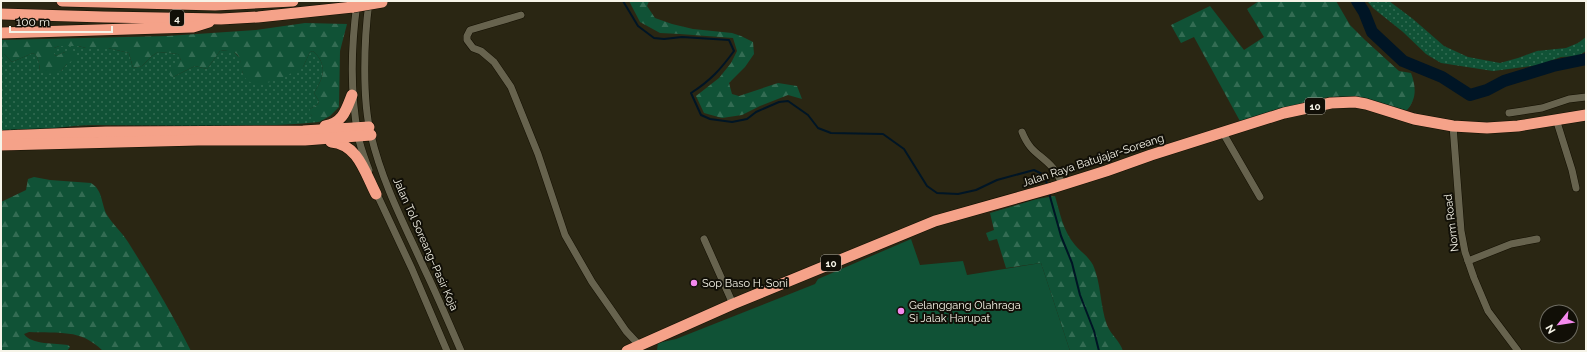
<svg xmlns="http://www.w3.org/2000/svg" width="1587" height="352" font-family="Raleway,sans-serif">
	<defs>
		<pattern id="grass-dots" width="8" height="8" patternUnits="userSpaceOnUse"><rect width="8" height="8" fill="#105236"/><path d="M2 2h.1M6 6h.1" fill="none" stroke="#336c53" stroke-width="1.8" stroke-linecap="round"/></pattern>
		<pattern id="forest-firs" width="22" height="20" patternUnits="userSpaceOnUse"><rect width="22" height="20" fill="#105236"/><path d="M5 1l3.5 6h-7zM16 11l3.5 6h-7z" fill="#336c53"/></pattern>
	</defs>
	<rect width="100%" height="100%" fill="#2a2613"/>
	<g fill="url(#grass-dots)">
		<path d="M1367 1H1389L1413 19 1444 46 1468 57 1500 63 1518 58 1537 51 1566 48 1578 43 1586 37V51L1578 56 1561 57 1539 65 1493 71 1441 63 1426 54 1403 32 1373 8Z"/>
		<path d="M59 46H78L86 48H108L129 53 133 68 142 66 152 56 158 52 178 54 181 58 173 77 195 66 207 69 220 51H233L240 58 243 74 303 67 310 52 313 51C328 65 324 77 314 93L319 101 318 104 310 109 311 115 316 117 319 122C246 129 172 125 98 125 66 125 33 132 1 132V54H4L12 62 33 53C39 56 39 64 40 71H61L67 64 65 52 56 56 54 54V48Z"/>
	</g>
	<g fill="url(#forest-firs)">
		<path d="M629 1H649L647 6 655 18 672 24 693 29 732 33 741 36 753 42 754 54 745 67 729 83 732 94 739 96 778 83 797 86 802 99 788 95 760 106 742 115 722 118 704 113 696 96 719 78 731 63 737 51 733 38 680 34 660 33 640 22Z"/>
		<path d="M1259 1H1336L1350 25 1365 40 1399 71 1411 73C1416 87 1417 98 1407 110 1386 108 1366 100 1344 97 1322 95 1299 104 1278 110 1265 114 1253 117 1241 123L1194 37 1181 43 1171 25 1210 6 1244 50 1264 37 1247 9Z"/>
		<path d="M305 23 347 24 340 51 339 107 330 116 319 122 309 113 310 109 318 104 319 101 314 93C324 77 328 65 313 51L310 52 303 67 282 78 258 86C255 84 250 83 247 80 235 66 249 49 220 51L207 69 195 66 173 77 170 76V69L181 59 178 54 158 52 152 56 142 66 133 68 129 53 108 48H86L78 46H59L54 48V54L56 56 65 52H72L76 57 75 60 67 64 61 71C54 73 46 76 40 71 39 64 39 56 33 53L12 62 4 54H1V40L167 36 256 30Z"/>
		<path d="M34 177 50 180 91 183C103 190 101 204 107 215 113 225 122 232 128 242 150 277 172 313 191 351H103C80 328 59 334 29 332L24 334C31 345 56 343 68 345L70 347 67 351H1V202L26 190 28 179Z"/>
		<path d="M1055 196C1060 213 1063 231 1075 245 1081 252 1088 256 1093 265 1101 282 1100 306 1107 325 1111 335 1120 341 1123 351H1070L1041 263 1006 268 997 239 989 241 986 233 994 230 990 213 1037 199Z"/>
	</g>
	<path fill="#105236" d="M911 239 920 265 963 261 967 275 1041 263 1070 351 657 350 658 343 676 339 815 284 818 279Z"/>
	<g fill="none" stroke-linecap="round" stroke-linejoin="round">
		<g stroke="#001525" stroke-width="2">
			<path d="M623 1 638 26 654 38 664 39 682 37 729 40 734 51C721 69 710 81 691 93L701 115 710 119 732 122 747 119 756 112 779 102 788 101 808 115 818 128 831 133 883 134 904 149 927 186 937 193 958 194 976 190 997 180 1034 170 1042 174 1048 185"/>
			<path d="M1049 193 1061 236 1072 263 1080 295 1094 331 1099 351"/>
		</g>
		<path stroke="#001525" stroke-width="12" d="M1357 1 1364 12 1372 32 1403 61 1442 77 1470 95 1487 90 1504 81 1553 66 1586 59"/>
		<g stroke="#130f01" stroke-width="8">
			<g id="minor">
				<path d="M369 2C364 39 362 99 371 135 382 182 404 224 424 268 437 295 449 323 461 351"/>
				<path d="M357 3C351 47 350 92 358 135 360 147 365 159 369 170"/>
				<path d="M521 15 470 30 467 36V40L473 48 481 51 494 62 511 87 538 154 565 235 592 282 613 312 626 331 640 346"/>
				<path d="M1509 113 1542 108 1569 99 1586 97"/>
				<path d="M1556 119 1572 170 1576 188"/>
				<path d="M1453 126 1461 231 1465 252 1474 278 1488 311 1518 351"/>
				<path d="M1022 132C1031 154 1040 153 1053 168 1057 173 1060 179 1063 185"/>
				<path d="M1223 133 1260 197"/>
				<path d="M375 190 412 269 447 351"/>
				<path d="M704 239 733 304"/>
				<path d="M1468 261 1511 244 1537 239"/>
			</g>
		</g>
		<g stroke="#130f01" stroke-width="12">
			<g id="highway">
				<path d="M62 1 215 5 293 1"/>
				<path d="M1 14 104 17 221 19 258 17 353 7"/>
				<path d="M1 33 193 27 209 22"/>
				<path d="M325 126C343 123 346 110 352 95"/>
				<path d="M1 136 106 132 303 131 369 127"/>
				<path d="M331 142C358 144 365 173 376 194"/>
				<path d="M1 145 198 140H305L371 135"/>
				<path d="M627 351 733 304 935 221 1052 188 1106 171 1151 155 1284 113 1331 103 1355 102 1366 104 1414 119 1453 126 1487 128 1518 126 1586 115"/>
			</g>
		</g>
		<use href="#minor" stroke="#67634e" stroke-width="7"/>
		<use href="#highway" stroke="#f5a289" stroke-width="11"/>
		<g stroke="#130f01" stroke-width="12" stroke-linecap="butt">
			<path id="highway-bridge" d="M353 7 382 2"/>
		</g>
		<use href="#highway-bridge" stroke="#f5a289" stroke-width="11"/>
	</g>
	<g fill="#f589ee" stroke="#110f07" stroke-width="1.5">
		<circle cx="694" cy="283" r="4"/>
		<circle cx="901" cy="311" r="4"/>
	</g>
	<g text-anchor="middle" stroke-width="4" stroke-linejoin="round" paint-order="stroke">
		<g fill="#110f07" stroke="#b1afa4" stroke-width="1">
			<rect x="170" y="10" width="14" height="16" rx="3"/>
			<rect x="1305" y="98" width="20" height="16" rx="3"/>
			<rect x="821" y="255" width="20" height="16" rx="3"/>
		</g>
		<g font-size="10" font-weight="bold" fill="#f6f4e8">
			<text x="177" y="22">4</text>
			<text x="1315" y="110">10</text>
			<text x="831" y="267">10</text>
		</g>
		<g font-size="11" fill="#f6f4e8" stroke="#110f07">
			<text transform="translate(1093 160) rotate(-18)" y="4">Jalan Raya Batujajar-Soreang</text>
			<text transform="translate(1451 223) rotate(-97)" y="4">Norm Road</text>
			<text transform="translate(426 244) rotate(66)" y="4">Jalan Tol Soreang–Pasir Koja</text>
		</g>
		<g font-size="11" fill="#f6f4e8" stroke="#110f07" text-anchor="start">
			<text x="702" y="287">Sop Baso H. Soni</text>
			<text x="909" y="309">Gelanggang Olahraga<tspan x="909" dy="13">Si Jalak Harupat</tspan></text>
		</g>
	</g>
	<rect width="1587" height="352" fill="none" stroke="#f6f4e8" stroke-width="4"/>
	<g transform="translate(1559 324) rotate(240)"><circle r="19" fill="#110f07" stroke="#6d6b61"/>
	<path d="M0-3L7 15L0 10L-7 15Z" fill="#f589ee"/>
	<text y="-6" font-size="11" font-weight="bold" text-anchor="middle" fill="#f6f4e8">N</text>
	</g>
	<path d="M10 26v6h102v-6" fill="none" stroke="#f6f4e8" stroke-width="2"/>
	<text x="16" y="26" font-size="12" fill="#f6f4e8" stroke="#110f07" stroke-width="3" paint-order="stroke">100 m</text>
</svg>
